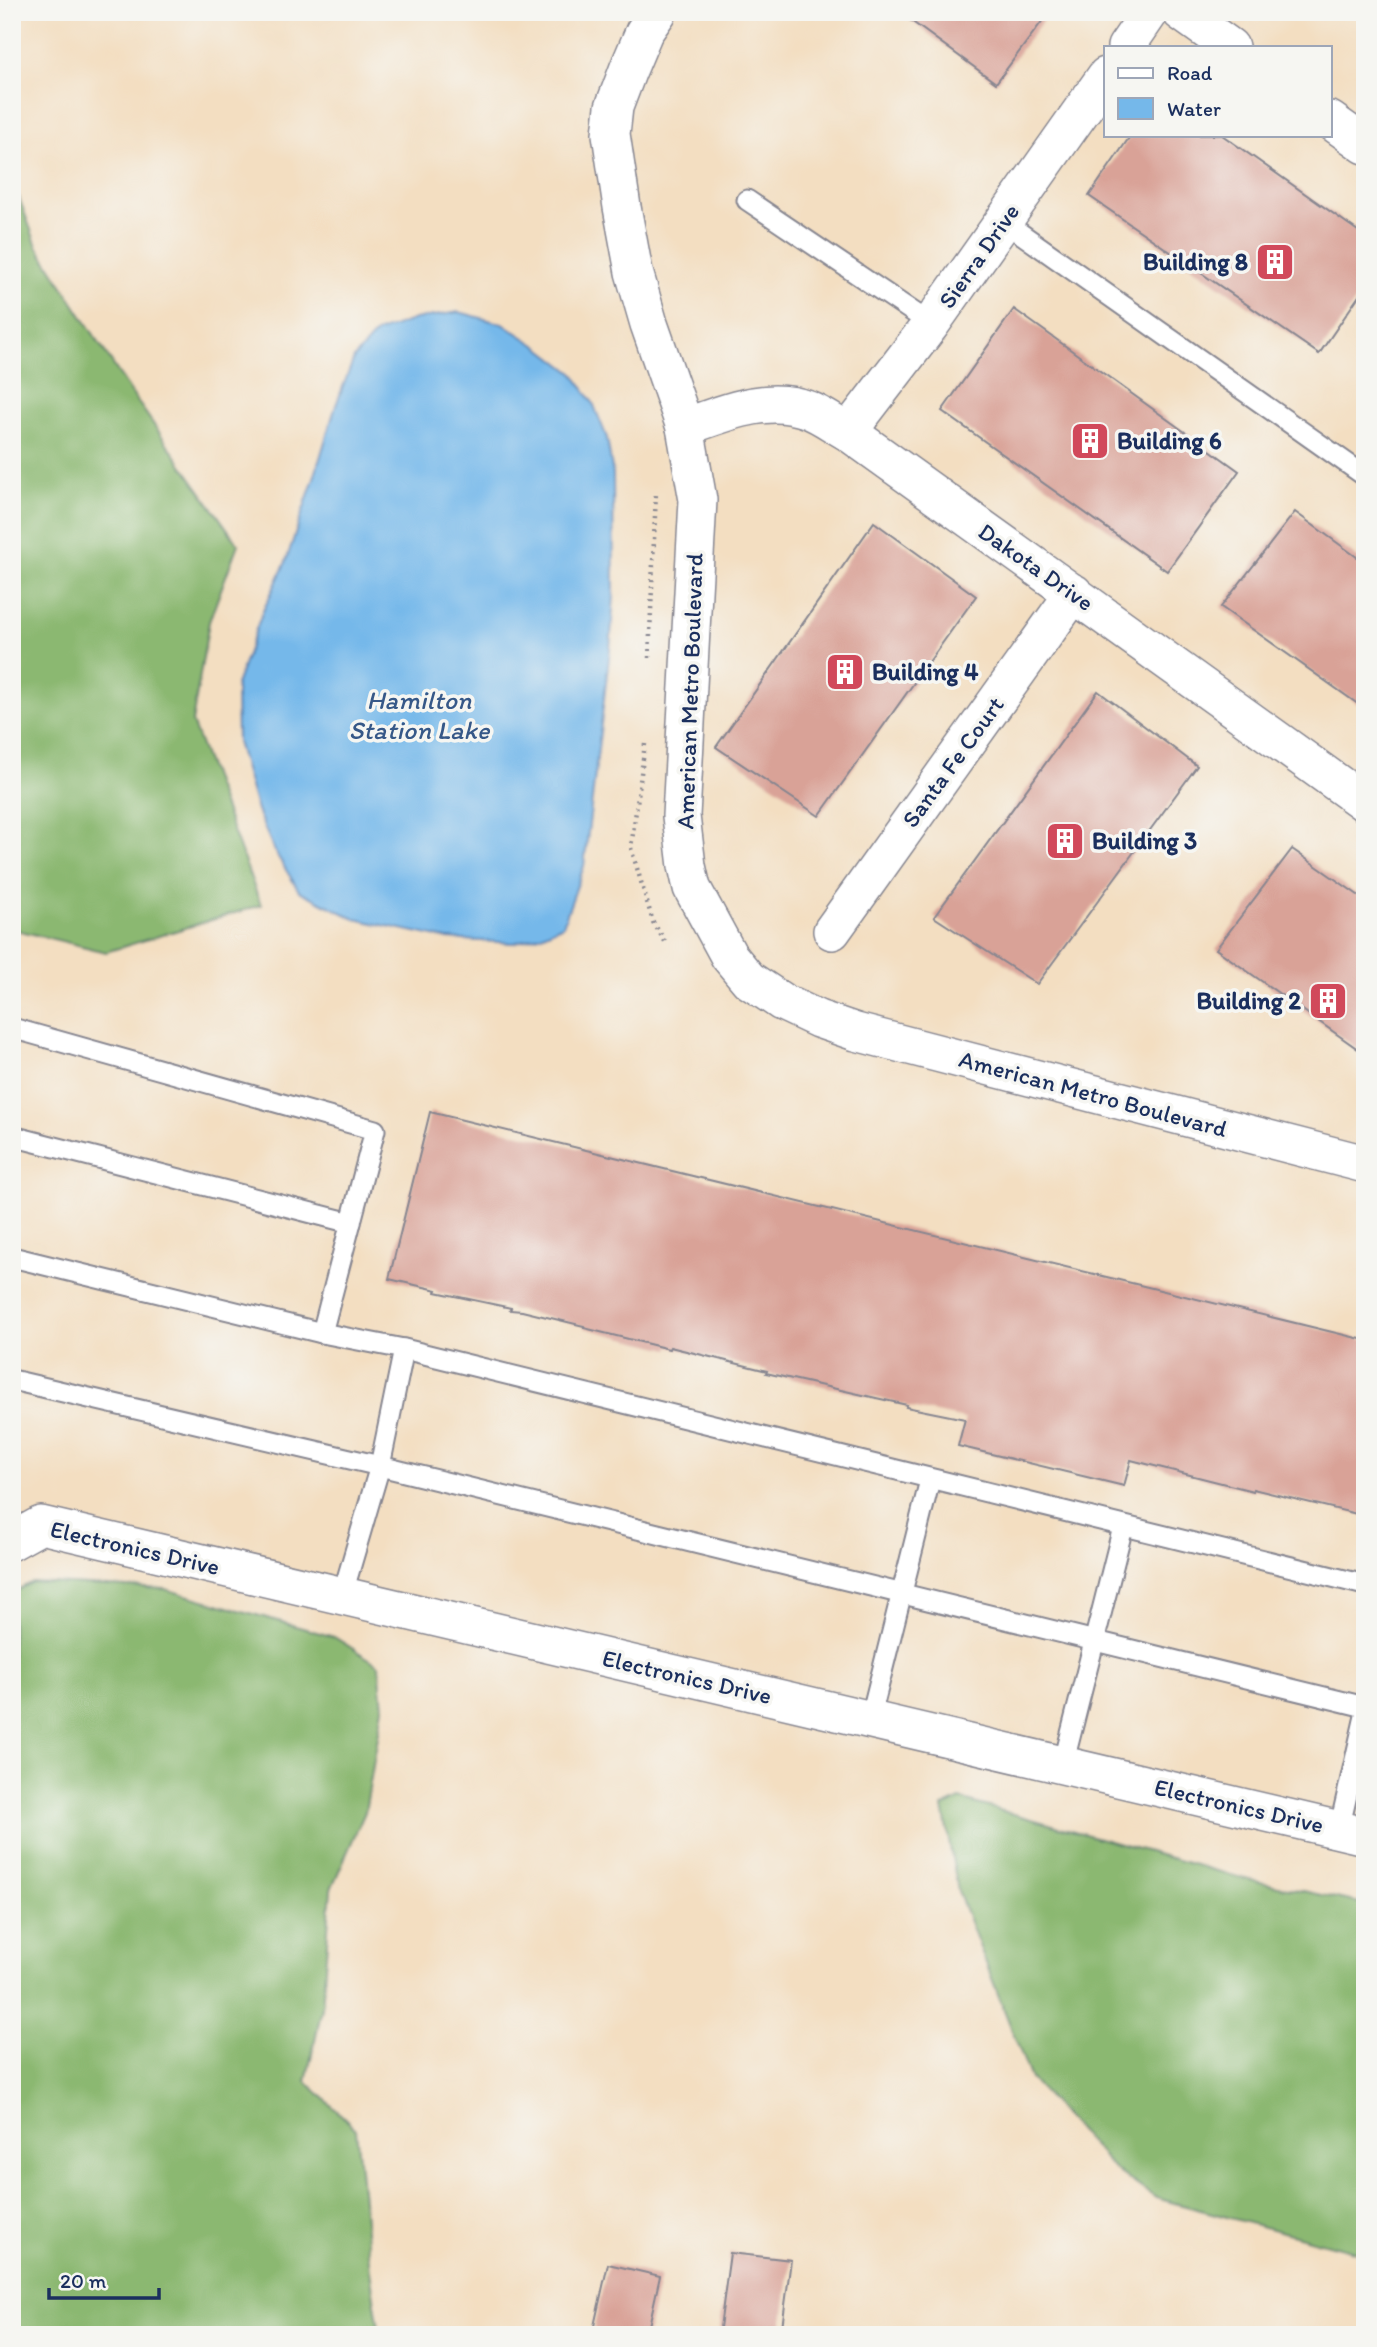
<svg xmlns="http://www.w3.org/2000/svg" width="1377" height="2347" font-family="Itim,sans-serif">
	<rect width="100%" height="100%" fill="#f6f6f2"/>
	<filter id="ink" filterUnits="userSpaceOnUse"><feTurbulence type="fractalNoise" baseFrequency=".0143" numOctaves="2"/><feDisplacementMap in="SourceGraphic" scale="14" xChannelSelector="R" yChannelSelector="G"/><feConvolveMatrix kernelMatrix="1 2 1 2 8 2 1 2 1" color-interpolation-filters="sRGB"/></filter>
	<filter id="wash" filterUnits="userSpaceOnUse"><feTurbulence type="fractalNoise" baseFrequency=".00686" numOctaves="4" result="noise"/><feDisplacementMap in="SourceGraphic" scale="28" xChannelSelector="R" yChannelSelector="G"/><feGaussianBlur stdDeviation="1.57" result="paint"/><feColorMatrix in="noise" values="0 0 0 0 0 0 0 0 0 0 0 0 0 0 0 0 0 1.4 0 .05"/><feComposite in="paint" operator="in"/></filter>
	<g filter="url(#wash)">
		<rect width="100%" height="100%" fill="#f3dec1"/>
		<g fill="#8bb871" stroke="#537468" stroke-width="2">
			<path d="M12 179 37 246 130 391 238 544 209 622 192 722 261 905 106 952 12 929Z"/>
			<path d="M32 1582 165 1589 334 1637 379 1665 383 1708 365 1812 331 1889 322 2008 306 2081 356 2129 370 2271 380 2335H12V1593Z"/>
			<path d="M960 1799 1245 1879 1365 1904V2254L1156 2198 1114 2169 1031 2079 958 1891 943 1807Z"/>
		</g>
		<path fill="#75b8ea" stroke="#4874a4" stroke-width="2" d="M459 312 503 324 539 347 574 374 593 403 607 438 613 474 614 596 610 649 584 866 563 925 539 936 514 943 447 939 355 919 299 891 275 852 257 811 237 742 236 685 262 613 285 564 314 478 336 405 354 358 376 333 415 319Z"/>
		<g id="blocks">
			<g fill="#d9a297">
				<path d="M899 12H1049L996 83Z"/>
				<path d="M1131 135H1222L1365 236V287L1319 354 1089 196Z"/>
				<path d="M1014 309 1239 471 1167 571 942 411Z"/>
				<path d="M1295 512 1365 563V709L1221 607Z"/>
				<path d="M874 522 976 596 819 816 716 747Z"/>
				<path d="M1098 691 1197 766 1037 984 934 917Z"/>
				<path d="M1292 849 1365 900V1054L1216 949Z"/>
				<path d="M430 1112 1365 1340V1516L1253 1489V1491L1131 1460 1124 1486 958 1446 965 1419 906 1407 907 1405 766 1373 767 1371 670 1347 669 1349 584 1328V1326L522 1311 510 1310 511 1308 436 1292 437 1290 389 1279Z"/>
				<path d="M730 2253 791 2260 781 2335H719Z"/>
				<path d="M608 2264 660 2276 647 2335H592Z"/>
			</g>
		</g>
	</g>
	<g filter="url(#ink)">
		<use href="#blocks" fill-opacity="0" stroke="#878690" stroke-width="2"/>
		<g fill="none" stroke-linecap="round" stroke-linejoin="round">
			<g stroke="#878690" stroke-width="23">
				<g id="lane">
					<path d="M747 200 931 324"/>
					<path d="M1003 221 1365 476"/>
					<path d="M12 1028 375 1130 322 1333"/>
					<path d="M12 1136 351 1223"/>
					<path d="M12 1257 322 1333 404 1349 380 1466 342 1596"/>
					<path d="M404 1349 1365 1585"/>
					<path d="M12 1380 380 1466 1365 1707"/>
					<path d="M870 1720 930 1480"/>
					<path d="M1063 1765 1123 1527"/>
					<path d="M1339 1830 1365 1716"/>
				</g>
			</g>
			<g stroke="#878690" stroke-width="40">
				<g id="street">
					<path d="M658 12 644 32 628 70 614 107 611 134 622 207 634 272 649 324 685 427 698 500 681 816 687 866 692 888 729 956 749 980 782 1002 818 1019 856 1032 1365 1164"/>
					<path d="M1181 12 1230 47"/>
					<path d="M1126 47 1150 12"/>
					<path d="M1330 120 1365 145"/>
					<path d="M685 427C725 413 767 394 809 410 822 415 835 425 848 432L1365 803"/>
					<path d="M848 432 931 324 1106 76"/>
					<path d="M832 931 1074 593"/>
					<path d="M12 1541 41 1525 1365 1836"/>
				</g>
			</g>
			<g stroke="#878690" stroke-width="4.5" stroke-dasharray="2 5" stroke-linecap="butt">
				<path d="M649 658 656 492"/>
				<path d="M645 744 631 848 653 922 666 943"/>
			</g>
			<use href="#lane" stroke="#fff" stroke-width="19"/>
			<use href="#street" stroke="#fff" stroke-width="37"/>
		</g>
	</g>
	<defs>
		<g id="building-square" transform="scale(2.0125)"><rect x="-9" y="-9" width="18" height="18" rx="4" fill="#d1495b" stroke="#f6f6f2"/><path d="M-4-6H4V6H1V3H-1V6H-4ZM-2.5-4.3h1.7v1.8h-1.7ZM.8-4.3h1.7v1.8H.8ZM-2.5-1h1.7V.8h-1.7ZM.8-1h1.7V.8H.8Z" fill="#fff"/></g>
	</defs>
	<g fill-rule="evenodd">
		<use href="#building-square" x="1275" y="262"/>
		<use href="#building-square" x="1090" y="441"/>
		<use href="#building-square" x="845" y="672"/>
		<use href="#building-square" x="1065" y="841"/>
		<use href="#building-square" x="1328" y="1001"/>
	</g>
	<g text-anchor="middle" stroke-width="7" stroke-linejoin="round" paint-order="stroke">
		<g font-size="24" fill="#1b2f5e" stroke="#f6f6f2">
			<text transform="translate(979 256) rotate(-55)" y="8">Sierra Drive</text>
			<text transform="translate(1036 567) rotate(35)" y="8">Dakota Drive</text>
			<text transform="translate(690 691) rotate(-88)" y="8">American Metro Boulevard</text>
			<text transform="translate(953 762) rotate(-54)" y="8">Santa Fe Court</text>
			<text transform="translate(1093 1094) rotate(15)" y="8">American Metro Boulevard</text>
			<text transform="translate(135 1548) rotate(13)" y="8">Electronics Drive</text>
			<text transform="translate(687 1677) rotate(13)" y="8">Electronics Drive</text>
			<text transform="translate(1239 1806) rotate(13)" y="8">Electronics Drive</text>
		</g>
		<g font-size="24" font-weight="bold" fill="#1b2f5e" stroke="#f6f6f2" text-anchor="start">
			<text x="1248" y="270" text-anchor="end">Building 8</text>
			<text x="1117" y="449">Building 6</text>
			<text x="872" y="680">Building 4</text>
			<text x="1092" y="849">Building 3</text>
			<text x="1301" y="1009" text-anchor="end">Building 2</text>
		</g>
		<g font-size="26" font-style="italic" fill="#365888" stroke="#f6f6f2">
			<text x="419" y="709">Hamilton<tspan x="419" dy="30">Station Lake</tspan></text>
		</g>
	</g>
	<rect width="1377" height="2347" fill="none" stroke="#f6f6f2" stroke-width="42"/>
	<rect x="1104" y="46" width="228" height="91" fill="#f6f6f2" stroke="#9ea6b7" stroke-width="2"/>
	<rect x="1118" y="68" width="35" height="10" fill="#ffffff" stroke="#9ea6b7" stroke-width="2"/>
	<text x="1167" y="80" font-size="21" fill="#1b2f5e">Road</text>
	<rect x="1118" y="98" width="35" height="21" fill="#75b8ea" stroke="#9ea6b7" stroke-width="2"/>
	<text x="1167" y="116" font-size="21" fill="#1b2f5e">Water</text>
	<path d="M49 2288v10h110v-10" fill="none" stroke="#1b2f5e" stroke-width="3.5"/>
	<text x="60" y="2288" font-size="21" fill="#1b2f5e" stroke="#f6f6f2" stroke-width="5" paint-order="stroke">20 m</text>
</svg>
